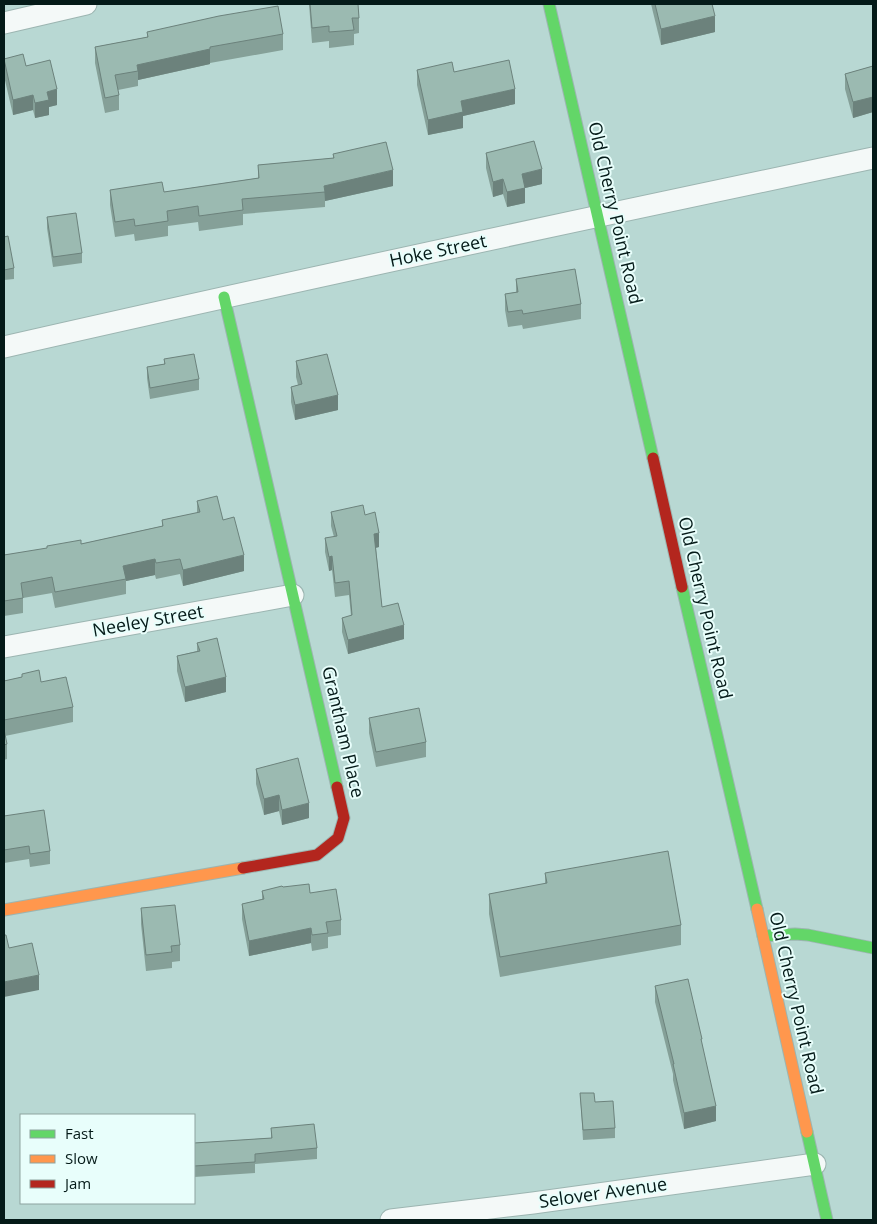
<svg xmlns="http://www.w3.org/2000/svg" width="877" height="1224" font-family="'Open Sans',sans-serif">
	<rect width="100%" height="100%" fill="#b8d8d3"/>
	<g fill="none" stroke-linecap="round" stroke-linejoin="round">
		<g stroke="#9cb5b1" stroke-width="23">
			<g id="street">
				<path d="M4 23 86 4"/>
				<path d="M4 347C293 281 583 219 873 158"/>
				<path d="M4 647 293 595"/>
				<path d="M391 1220 533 1203 815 1164"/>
			</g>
		</g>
		<g stroke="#9cb5b1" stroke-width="13">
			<g id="fast">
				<path d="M549 4 653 458"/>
				<path d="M224 297 337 787"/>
				<path d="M682 587C707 694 733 802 757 909"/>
				<path d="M763 936 795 934 808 935 873 948"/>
				<path d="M807 1132 827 1220"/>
			</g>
		</g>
		<g stroke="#9cb5b1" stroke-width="13">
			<g id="slow">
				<path d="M757 909 807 1132"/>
				<path d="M4 910 243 868"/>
			</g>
		</g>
		<g stroke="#9cb5b1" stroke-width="13">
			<g id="jam">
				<path d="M653 458 682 587"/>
				<path d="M243 868 317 855 338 838 344 818 337 787"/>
			</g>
		</g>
		<use href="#street" stroke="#f4f9f8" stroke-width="21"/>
		<use href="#fast" stroke="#63d668" stroke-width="11"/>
		<use href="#slow" stroke="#ff974d" stroke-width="11"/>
		<use href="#jam" stroke="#b3261e" stroke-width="11"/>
	</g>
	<g fill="#85a098">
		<path d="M309 4H358L359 18V33L354 34V45L329 48V41L312 43Z"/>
		<path d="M651 4H712L715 32 661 45Z"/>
		<path d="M147 32 283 34V50L210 63V64L138 80V86L118 90 119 95V110L105 113 95 63V47L147 37Z"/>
		<path d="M4 59 26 66 57 105 49 107V115L35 118 33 110 13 115 4 76Z"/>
		<path d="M873 66V112L853 118 845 89V74Z"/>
		<path d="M417 70 454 72 515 104 463 116V128L428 135 417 85Z"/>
		<path d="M486 153 542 184 525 188V203L507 207 503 194 493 197 486 168Z"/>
		<path d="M333 154 393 186 325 201V207L243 214V225L199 231 198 222 168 226V236L135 241 134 234 115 237 110 205V190L164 192 258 178V165L333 158Z"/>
		<path d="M47 217 82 253V263L53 267 47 228Z"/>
		<path d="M4 237 14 268V279L4 280Z"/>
		<path d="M516 279 581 304V319L523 329 522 325 508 327 505 310V294L516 292Z"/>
		<path d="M164 359 199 379V390L150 399 147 378V367L164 364Z"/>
		<path d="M296 361 338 410 295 420 291 402V387L298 385 296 377Z"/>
		<path d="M197 501 223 520 244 571 183 586 180 574 156 579 155 575 126 581V594L55 608 52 593 23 598V613L4 616V555L81 544 162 526V520L197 513Z"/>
		<path d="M331 512 365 515 379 547 376 548 382 607 404 639 348 654 342 632V618L351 616 349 595 335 597 332 570 329 571 325 552V538L334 537 331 526Z"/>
		<path d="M197 643 226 692 185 702 177 671V656L197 651Z"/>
		<path d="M22 674 41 682 73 707V722L5 736 7 744V759L4 760V681L22 677Z"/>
		<path d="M369 718 426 742V757L376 767 369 733Z"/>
		<path d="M256 769 309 818 282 825 279 811 264 815 256 784Z"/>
		<path d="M4 816 50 851V864L30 867 29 859 4 863Z"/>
		<path d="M545 873 681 925V945L500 977 489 914V894L545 884Z"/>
		<path d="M283 887 310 893 341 920V935L328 937V948L312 951 311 943 249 956 242 919V904L262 899V891Z"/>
		<path d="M141 908 180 945V961L172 962V968L146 971 141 924Z"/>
		<path d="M655 986 702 1045 716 1121 684 1129 673 1080V1074L655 1002Z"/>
		<path d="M580 1093 595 1102 615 1128V1138L583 1140Z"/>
		<path d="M271 1128 317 1148V1159L255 1164V1173L194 1177V1143L271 1138Z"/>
	</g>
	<g fill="#6c827c">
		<path d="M715 16V32L661 45V29Z"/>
		<path d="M210 49V64L138 80V71L137 65Z"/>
		<path d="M57 89V105L49 107V115L35 118V103L47 92Z"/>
		<path d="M515 89V104L463 116V128L428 135V120L461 101Z"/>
		<path d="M33 95V110L13 115V100Z"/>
		<path d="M873 97V112L853 118V102Z"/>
		<path d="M542 169V184L525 188V203L507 207V192L522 174Z"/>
		<path d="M393 170V186L325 201 324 186Z"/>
		<path d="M503 179V194L493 197V182Z"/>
		<path d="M338 395V410L295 420V405Z"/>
		<path d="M379 533V547L374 548V534Z"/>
		<path d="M244 555V571L183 586V570Z"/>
		<path d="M332 556V570L329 571V557Z"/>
		<path d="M155 559V575L126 581 123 566Z"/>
		<path d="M404 625V639L348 654V640Z"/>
		<path d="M226 677V692L185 702V687Z"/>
		<path d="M279 795V811L264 815V799Z"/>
		<path d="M309 803V818L282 825V810Z"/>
		<path d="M311 928V943L249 956V941Z"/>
		<path d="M39 975V990L4 997V982Z"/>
		<path d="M716 1106V1121L684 1129V1113Z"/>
	</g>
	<g fill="#9bbab1" stroke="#6c827c">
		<path d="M310 4H358L359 18H352L354 30 329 32V26L312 28Z"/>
		<path d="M655 4H712L715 16 661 29Z"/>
		<path d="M278 6 283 34 210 47V49L137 65 138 71 115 75 119 95 105 98 95 47 148 37 147 32 219 16Z"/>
		<path d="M23 54 26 66 50 60 57 89 47 92 49 100 35 103 33 95 13 100 4 59Z"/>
		<path d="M509 60 515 89 461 101 463 112 428 120 417 70 452 62 454 72Z"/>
		<path d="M873 66V97L853 102 845 74Z"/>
		<path d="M534 141 542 169 522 174 525 188 507 192 503 179 493 182 486 153Z"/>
		<path d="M386 142 393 170 324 186 325 192 242 199 243 210 199 216 198 206 167 211 168 221 135 226 134 219 115 222 110 190 162 182 164 192 259 178 258 165 334 158 333 154Z"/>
		<path d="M76 213 82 253 53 257 47 217Z"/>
		<path d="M8 236 14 268 4 270V237Z"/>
		<path d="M575 269 581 304 523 314 522 310 508 312 505 294 518 292 516 279Z"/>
		<path d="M194 354 199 379 150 388 147 367 165 364 164 359Z"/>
		<path d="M327 354 338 395 295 405 291 387 302 384 296 361Z"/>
		<path d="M217 496 223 520 234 517 244 555 183 570 180 559 156 563 155 559 123 566 126 579 55 592 52 577 21 583 23 598 4 601V555L47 548V546L81 540V544L163 526 162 520 200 512 197 501Z"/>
		<path d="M363 505 365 515 375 512 379 533 374 534 382 607 398 603 404 625 348 640 342 618 352 615 349 581 335 583 332 556 329 557 325 538 337 536 331 512Z"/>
		<path d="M217 638 226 677 185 687 177 656 200 651 197 643Z"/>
		<path d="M39 670 41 682 66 677 73 707 4 720V681L22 677V674Z"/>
		<path d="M419 708 426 742 376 752 369 718Z"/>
		<path d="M4 729 7 744 4 745Z"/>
		<path d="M298 758 309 803 282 810 279 795 264 799 256 769Z"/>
		<path d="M44 810 50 851 30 854 29 846 4 850V816Z"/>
		<path d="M668 851 681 925 500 957 489 894 547 883 545 873Z"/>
		<path d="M309 884 310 893 336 889 341 920 326 922 328 933 312 935 311 928 249 941 242 904 264 899 262 891 282 886 283 887Z"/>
		<path d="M175 905 180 945 171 946 172 952 146 955 141 908Z"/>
		<path d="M4 935H6L9 948 32 943 39 975 4 982Z"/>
		<path d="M688 979 702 1039H701L716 1106 684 1113 673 1064H674L655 986Z"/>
		<path d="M580 1093H594L595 1102 613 1101 615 1128 583 1130Z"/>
		<path d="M314 1124 317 1148 255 1154V1162L194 1166V1143L272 1138 271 1128Z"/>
	</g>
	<g text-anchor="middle" stroke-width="4" stroke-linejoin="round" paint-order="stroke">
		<g font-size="18" fill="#041a18" stroke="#e8fefb">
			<text transform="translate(615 213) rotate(77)" y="6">Old Cherry Point Road</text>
			<text transform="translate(438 251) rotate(-12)" y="6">Hoke Street</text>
			<text transform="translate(705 608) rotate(77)" y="6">Old Cherry Point Road</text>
			<text transform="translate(148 621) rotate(-10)" y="6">Neeley Street</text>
			<text transform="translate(343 732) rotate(77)" y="6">Grantham Place</text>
			<text transform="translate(796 1003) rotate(77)" y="6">Old Cherry Point Road</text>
			<text transform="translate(603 1193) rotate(-8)" y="6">Selover Avenue</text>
		</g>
	</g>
	<rect width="877" height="1224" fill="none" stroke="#041a18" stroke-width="10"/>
	<rect x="20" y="1114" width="175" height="90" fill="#e8fefb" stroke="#8da3a0"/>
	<rect x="30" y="1130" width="25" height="8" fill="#63d668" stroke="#8da3a0"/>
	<text x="65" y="1139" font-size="15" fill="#041a18">Fast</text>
	<rect x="30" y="1155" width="25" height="8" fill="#ff974d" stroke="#8da3a0"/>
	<text x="65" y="1164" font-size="15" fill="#041a18">Slow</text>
	<rect x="30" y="1180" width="25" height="8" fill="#b3261e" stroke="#8da3a0"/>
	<text x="65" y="1189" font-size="15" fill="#041a18">Jam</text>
</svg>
